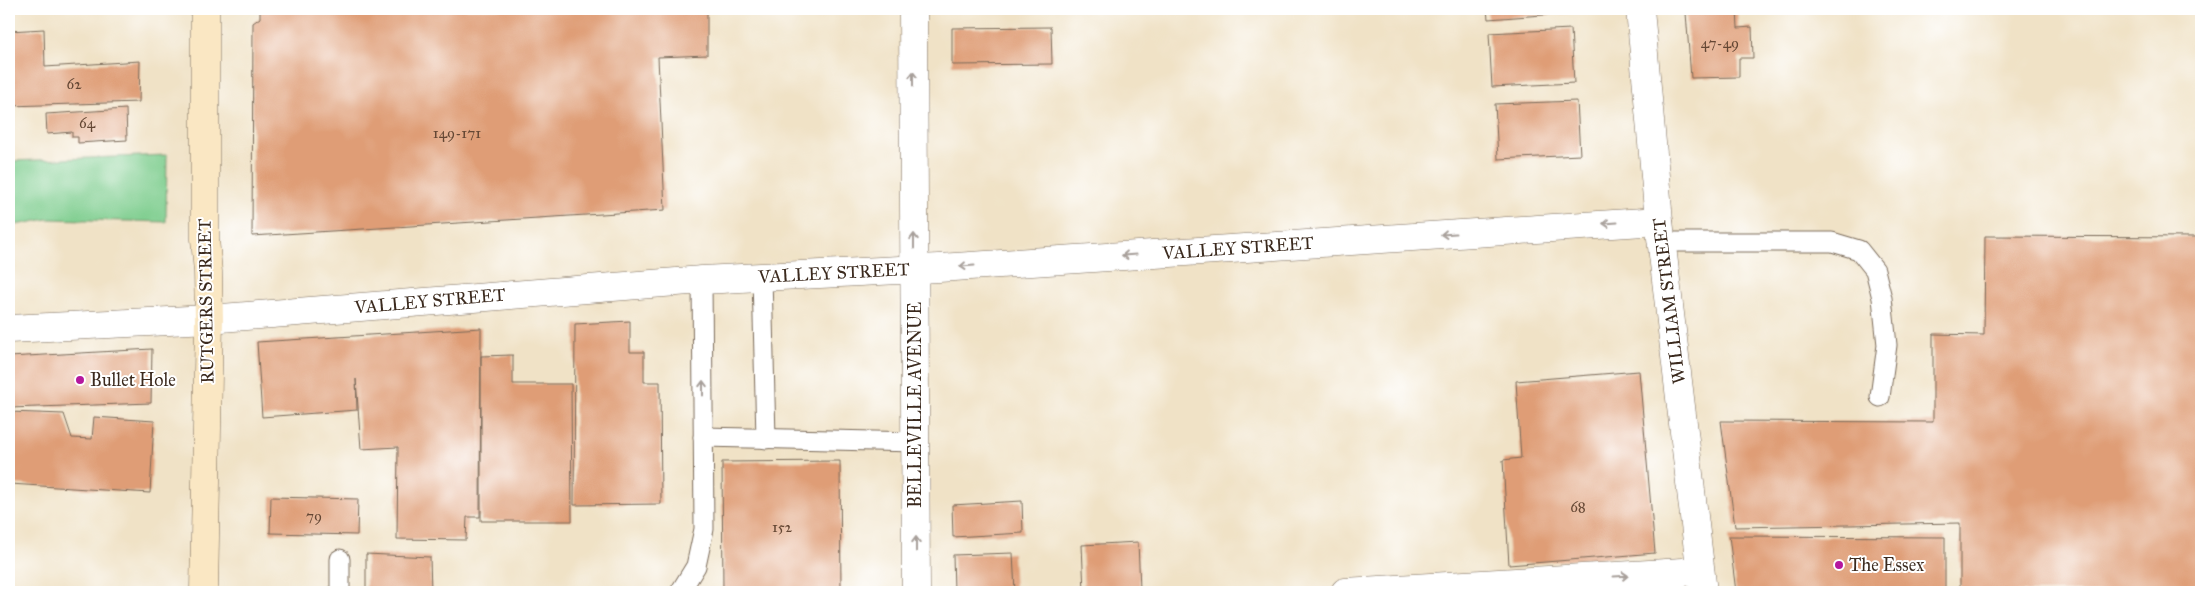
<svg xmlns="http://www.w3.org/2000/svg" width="2210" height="601" font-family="'IM FELL Great Primer',serif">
	<rect width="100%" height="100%" fill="#fff"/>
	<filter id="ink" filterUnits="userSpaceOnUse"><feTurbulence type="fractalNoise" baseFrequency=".02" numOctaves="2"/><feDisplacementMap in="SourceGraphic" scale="10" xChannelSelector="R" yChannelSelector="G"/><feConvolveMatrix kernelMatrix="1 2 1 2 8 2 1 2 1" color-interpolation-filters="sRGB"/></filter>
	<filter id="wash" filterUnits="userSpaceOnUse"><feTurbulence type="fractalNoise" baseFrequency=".0096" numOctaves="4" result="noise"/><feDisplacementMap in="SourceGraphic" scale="20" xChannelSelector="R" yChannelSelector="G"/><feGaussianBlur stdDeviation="1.12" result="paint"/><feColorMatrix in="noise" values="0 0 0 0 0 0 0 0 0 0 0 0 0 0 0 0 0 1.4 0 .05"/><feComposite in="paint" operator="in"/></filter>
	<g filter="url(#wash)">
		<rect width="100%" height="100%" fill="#f0e2c6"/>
		<path fill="#7ecd8e" stroke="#5c7c56" d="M167 155 166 222 48 219 10 226 11 161Z"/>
		<g id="blocks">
			<g fill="#df9d76">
				<rect x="9" y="9" width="2" height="13"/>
				<path d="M260 9H707V55L658 57 665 210 252 236 253 23 260 18Z"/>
				<path d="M1487 9H1569L1570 13 1488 19Z"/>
				<path d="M1737 9 1738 28 1752 27 1753 58H1739V77L1691 78 1686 13Z"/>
				<path d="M1051 27 1052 64 952 65V28Z"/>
				<path d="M44 29 45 67 140 61 139 102 9 106V31Z"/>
				<path d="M1571 29 1574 83 1492 87 1489 33Z"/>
				<path d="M1577 101 1580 155 1498 159 1495 104Z"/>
				<path d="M126 109 127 140 78 143V137H72V132L47 134 46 114Z"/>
				<path d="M1985 236 2201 237V592H1960V523L1735 527 1721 421 1933 422V334L1984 335Z"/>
				<path d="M630 321V352H644V382H660L661 504 574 505 575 324Z"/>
				<path d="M481 328 480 517H467L466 540 397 539 398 447 361 449 356 379 357 410 262 417 257 342Z"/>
				<path d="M152 349 151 403 9 408V357Z"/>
				<path d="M513 355V384H571L572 521H481V356Z"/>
				<path d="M1639 371 1655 553 1509 565 1503 460 1521 458 1516 381Z"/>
				<path d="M9 412 64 414 72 438 92 439 94 417 154 421 150 493 10 484 11 455 9 454Z"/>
				<path d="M840 461 841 592H723L722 462Z"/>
				<path d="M271 497 358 499 357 535 270 533Z"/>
				<path d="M1022 501 1023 533 953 537 952 505Z"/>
				<path d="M1729 536 1945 537V592H1736Z"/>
				<path d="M1138 542 1140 589 1084 592 1082 545Z"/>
				<path d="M1013 553 1015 592H1001V589L954 590 953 555Z"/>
				<path d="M366 554 430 557 431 592H366Z"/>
			</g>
		</g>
	</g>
	<g filter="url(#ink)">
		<use href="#blocks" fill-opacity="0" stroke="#7a6a59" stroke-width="1"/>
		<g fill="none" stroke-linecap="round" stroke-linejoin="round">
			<g stroke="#7a6a59" stroke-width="21">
				<g id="service">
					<path d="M1663 242H1832L1859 250 1875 270 1882 298 1887 345 1880 397"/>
					<path d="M762 276 766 439"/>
					<path d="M703 437 916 442"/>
					<path d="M340 592V559"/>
					<path d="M680 592 696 566 704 529 702 280"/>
				</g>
			</g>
			<g stroke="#7a6a59" stroke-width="29">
				<g id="minor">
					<path d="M913 9 916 592"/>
					<path d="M1640 9 1659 221 1703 592"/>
					<path d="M9 329 209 319 702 280 939 268 1659 221"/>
					<path d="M1345 592 1700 571"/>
				</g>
			</g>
			<g stroke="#7a6a59" stroke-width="29">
				<path id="secondary" d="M204 592 209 319 208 272 205 239V9"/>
			</g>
			<use href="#service" stroke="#fff" stroke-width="19"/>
			<use href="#minor" stroke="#fff" stroke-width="28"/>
			<use href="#secondary" stroke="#fae7c3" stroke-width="28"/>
		</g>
		<defs><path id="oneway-shaft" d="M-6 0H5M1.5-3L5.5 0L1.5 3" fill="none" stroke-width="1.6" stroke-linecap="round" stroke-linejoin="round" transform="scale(1.25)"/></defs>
		<g stroke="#a79f9a">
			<use href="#oneway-shaft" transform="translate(913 79) rotate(-90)"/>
			<use href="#oneway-shaft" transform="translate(1610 223) rotate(176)"/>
			<use href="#oneway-shaft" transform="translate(1448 234) rotate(176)"/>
			<use href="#oneway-shaft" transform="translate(914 241) rotate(-90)"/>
			<use href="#oneway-shaft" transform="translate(1129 255) rotate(176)"/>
			<use href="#oneway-shaft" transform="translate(967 266) rotate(176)"/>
			<use href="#oneway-shaft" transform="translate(703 388) rotate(-90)"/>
			<use href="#oneway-shaft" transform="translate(916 544) rotate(-90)"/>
			<use href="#oneway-shaft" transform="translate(1621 576) rotate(-3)"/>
		</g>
	</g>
	<g fill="#b5179e" stroke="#fff" stroke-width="2">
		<circle cx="80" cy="380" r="5"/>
		<circle cx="1839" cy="565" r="5"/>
	</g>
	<g text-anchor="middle" stroke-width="4" stroke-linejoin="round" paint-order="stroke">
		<g font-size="15" fill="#644734">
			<text x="1720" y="48">47-49</text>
			<text x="74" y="89">62</text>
			<text x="87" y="128">64</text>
			<text x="457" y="138">149-171</text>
			<text x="1578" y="512">68</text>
			<text x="314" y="521">79</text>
			<text x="782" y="532">152</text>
		</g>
		<g font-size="18" fill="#3b2a1e" stroke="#fff">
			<text transform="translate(1238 248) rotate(-4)" y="6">VALLEY STREET</text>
			<text transform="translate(834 273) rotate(-3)" y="6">VALLEY STREET</text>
			<text transform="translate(206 301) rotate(-91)" y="6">RUTGERS STREET</text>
			<text transform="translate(430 301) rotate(-5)" y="6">VALLEY STREET</text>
			<text transform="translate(1669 301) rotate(-97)" y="6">WILLIAM STREET</text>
			<text transform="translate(915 405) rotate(-90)" y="6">BELLEVILLE AVENUE</text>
		</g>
		<g font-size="18" fill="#3b2a1e" stroke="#fff" text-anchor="start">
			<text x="90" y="386">Bullet Hole</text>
			<text x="1849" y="571">The Essex</text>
		</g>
	</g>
	<rect width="2210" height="601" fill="none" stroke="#fff" stroke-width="30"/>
</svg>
